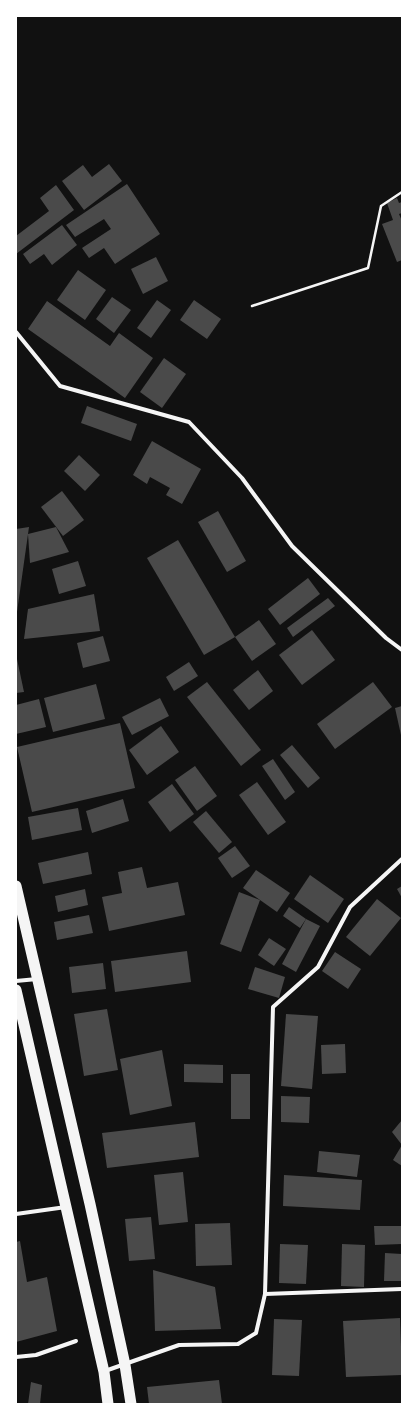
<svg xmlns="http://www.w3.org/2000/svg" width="418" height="1420" font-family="'PT Serif',serif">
	<rect width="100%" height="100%" fill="#111"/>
	<g fill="#4a4a4a">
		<path d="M109 164 122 181 84 210 62 181 83 165 92 177Z"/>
		<path d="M127 184 160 234 115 264 104 248 89 258 82 248 111 229 104 219 75 237 66 225Z"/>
		<path d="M56 185 74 210 16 254V236L49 211 40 198Z"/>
		<path d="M397 198 399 203 402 202V213L399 214 402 221V260L397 262 382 224 393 220 387 203Z"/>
		<path d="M62 225 77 245 52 265 44 254 30 264 23 254Z"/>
		<path d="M156 257 168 281 143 294 131 269Z"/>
		<path d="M78 270 106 290 85 320 57 300Z"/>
		<path d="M112 297 131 310 114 333 96 319Z"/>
		<path d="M157 300 171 310 151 338 137 328Z"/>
		<path d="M194 300 221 319 207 339 180 320Z"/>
		<path d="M47 301 110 346 119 333 153 358 125 398 28 329Z"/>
		<path d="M164 358 186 374 162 408 140 392Z"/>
		<path d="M87 406 137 424 131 441 81 423Z"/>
		<path d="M152 441 201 469 182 504 166 495 170 488 150 477 147 484 133 475Z"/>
		<path d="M79 455 100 475 85 491 64 471Z"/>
		<path d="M62 491 84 520 63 536 41 507Z"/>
		<path d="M218 511 246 561 227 572 198 522Z"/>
		<path d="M29 527 17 612H16V529Z"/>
		<path d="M56 527 69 552 30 563 28 534Z"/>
		<path d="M178 540 235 637 204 655 147 558Z"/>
		<path d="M78 561 86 586 59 594 52 569Z"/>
		<path d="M308 578 320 594 280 625 268 609Z"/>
		<path d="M94 594 100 631 24 639 28 609Z"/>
		<path d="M328 598 335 606 293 637 287 628Z"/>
		<path d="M259 620 276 644 252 661 235 637Z"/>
		<path d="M312 630 335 660 302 685 279 655Z"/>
		<path d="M103 636 110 661 83 668 77 643Z"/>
		<path d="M16 659H17L24 692 16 693Z"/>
		<path d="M189 662 198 676 174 691 166 677Z"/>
		<path d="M258 670 273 691 249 710 233 690Z"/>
		<path d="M207 682 261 750 241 766 187 697Z"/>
		<path d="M373 682 392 707 335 749 317 724Z"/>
		<path d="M96 684 105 719 53 732 44 698Z"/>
		<path d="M160 698 169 716 132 735 122 717Z"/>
		<path d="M39 699 46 727 16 734V705Z"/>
		<path d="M402 706V735H401L395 708Z"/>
		<path d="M120 723 135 788 32 812 17 747Z"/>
		<path d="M161 726 179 752 147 775 129 750Z"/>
		<path d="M292 745 320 778 308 788 280 755Z"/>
		<path d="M273 759 295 792 285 800 262 766Z"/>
		<path d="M195 766 217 796 197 811 175 780Z"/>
		<path d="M257 782 286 822 268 835 239 795Z"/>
		<path d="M172 784 194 814 170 832 148 802Z"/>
		<path d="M123 799 129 821 92 833 86 811Z"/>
		<path d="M78 808 82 830 32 840 28 817Z"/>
		<path d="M206 811 232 842 219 853 193 822Z"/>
		<path d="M235 846 250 866 232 878 218 858Z"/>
		<path d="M88 852 92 874 43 884 38 863Z"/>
		<path d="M142 867 147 888 178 882 185 915 109 931 102 897 122 893 118 872Z"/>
		<path d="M256 870 290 893 277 912 243 888Z"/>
		<path d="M310 875 344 899 328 923 294 899Z"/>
		<path d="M402 886V898L397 889Z"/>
		<path d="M85 889 88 905 58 912 55 896Z"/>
		<path d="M239 892 260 900 241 952 220 944Z"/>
		<path d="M377 899 401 918 370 956 346 937Z"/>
		<path d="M289 907 306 919 300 928 283 916Z"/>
		<path d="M89 915 93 933 57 940 54 922Z"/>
		<path d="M306 919 320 926 296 972 282 964Z"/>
		<path d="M269 938 286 949 274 966 258 955Z"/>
		<path d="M187 951 191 982 115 992 111 961Z"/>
		<path d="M335 952 361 969 348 989 322 971Z"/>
		<path d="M103 963 106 989 72 993 69 967Z"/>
		<path d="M255 967 285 977 279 998 248 989Z"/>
		<path d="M107 1009 118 1070 84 1076 74 1014Z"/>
		<path d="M286 1014 318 1016 312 1089 281 1086Z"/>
		<path d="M345 1044 346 1073 322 1074 321 1045Z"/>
		<path d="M162 1050 172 1106 130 1115 120 1059Z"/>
		<path d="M184 1064 223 1065V1083L184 1082Z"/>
		<rect x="231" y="1074" width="19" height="45"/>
		<path d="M281 1096 310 1097 309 1123 281 1122Z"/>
		<path d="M402 1120V1166L393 1160 402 1145 392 1132Z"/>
		<path d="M195 1122 199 1157 107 1168 102 1133Z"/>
		<path d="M319 1151 360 1155 357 1177 317 1172Z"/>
		<path d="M183 1172 188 1222 159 1225 154 1175Z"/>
		<path d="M284 1175 362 1180 360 1210 283 1206Z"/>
		<path d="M151 1217 155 1259 129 1261 125 1219Z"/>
		<path d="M230 1223 232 1265 196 1266 195 1224Z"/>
		<path d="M374 1226H402V1244L375 1245Z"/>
		<path d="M20 1241 27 1282 47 1277 57 1331 16 1342V1242Z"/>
		<path d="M280 1244 308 1245 306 1284 279 1283Z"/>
		<path d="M342 1244 365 1245 364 1287 341 1286Z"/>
		<path d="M385 1253 402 1254V1281H384Z"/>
		<path d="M153 1270 215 1287 221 1329 155 1331Z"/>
		<path d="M400 1318 402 1375 346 1377 343 1321Z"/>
		<path d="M274 1319 302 1320 299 1376 272 1375Z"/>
		<path d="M219 1380 222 1404H149L147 1387Z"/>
		<path d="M31 1382 42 1385 40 1404H28Z"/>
	</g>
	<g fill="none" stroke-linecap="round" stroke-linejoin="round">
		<path stroke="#f5f5f5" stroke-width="2.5" d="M252 306 368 268 381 206 402 192"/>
		<g stroke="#f5f5f5" stroke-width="4">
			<path d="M16 332 60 386 189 422 242 478 292 546 386 638 402 650"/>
			<path d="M16 981 37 979"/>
			<path d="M16 1214 66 1207"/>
			<path d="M265 1294 273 1007 318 967 350 907 402 859"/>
			<path d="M16 1357 36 1355 76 1341"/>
			<path d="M105 1371 179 1345 238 1344 256 1333 265 1294 402 1289"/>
		</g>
		<g stroke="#f5f5f5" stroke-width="11">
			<path d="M16 886 90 1204 125 1365 131 1404"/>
			<path d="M16 990 104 1372 108 1404"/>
		</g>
	</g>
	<rect width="418" height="1420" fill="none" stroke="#ffffff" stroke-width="34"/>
</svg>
